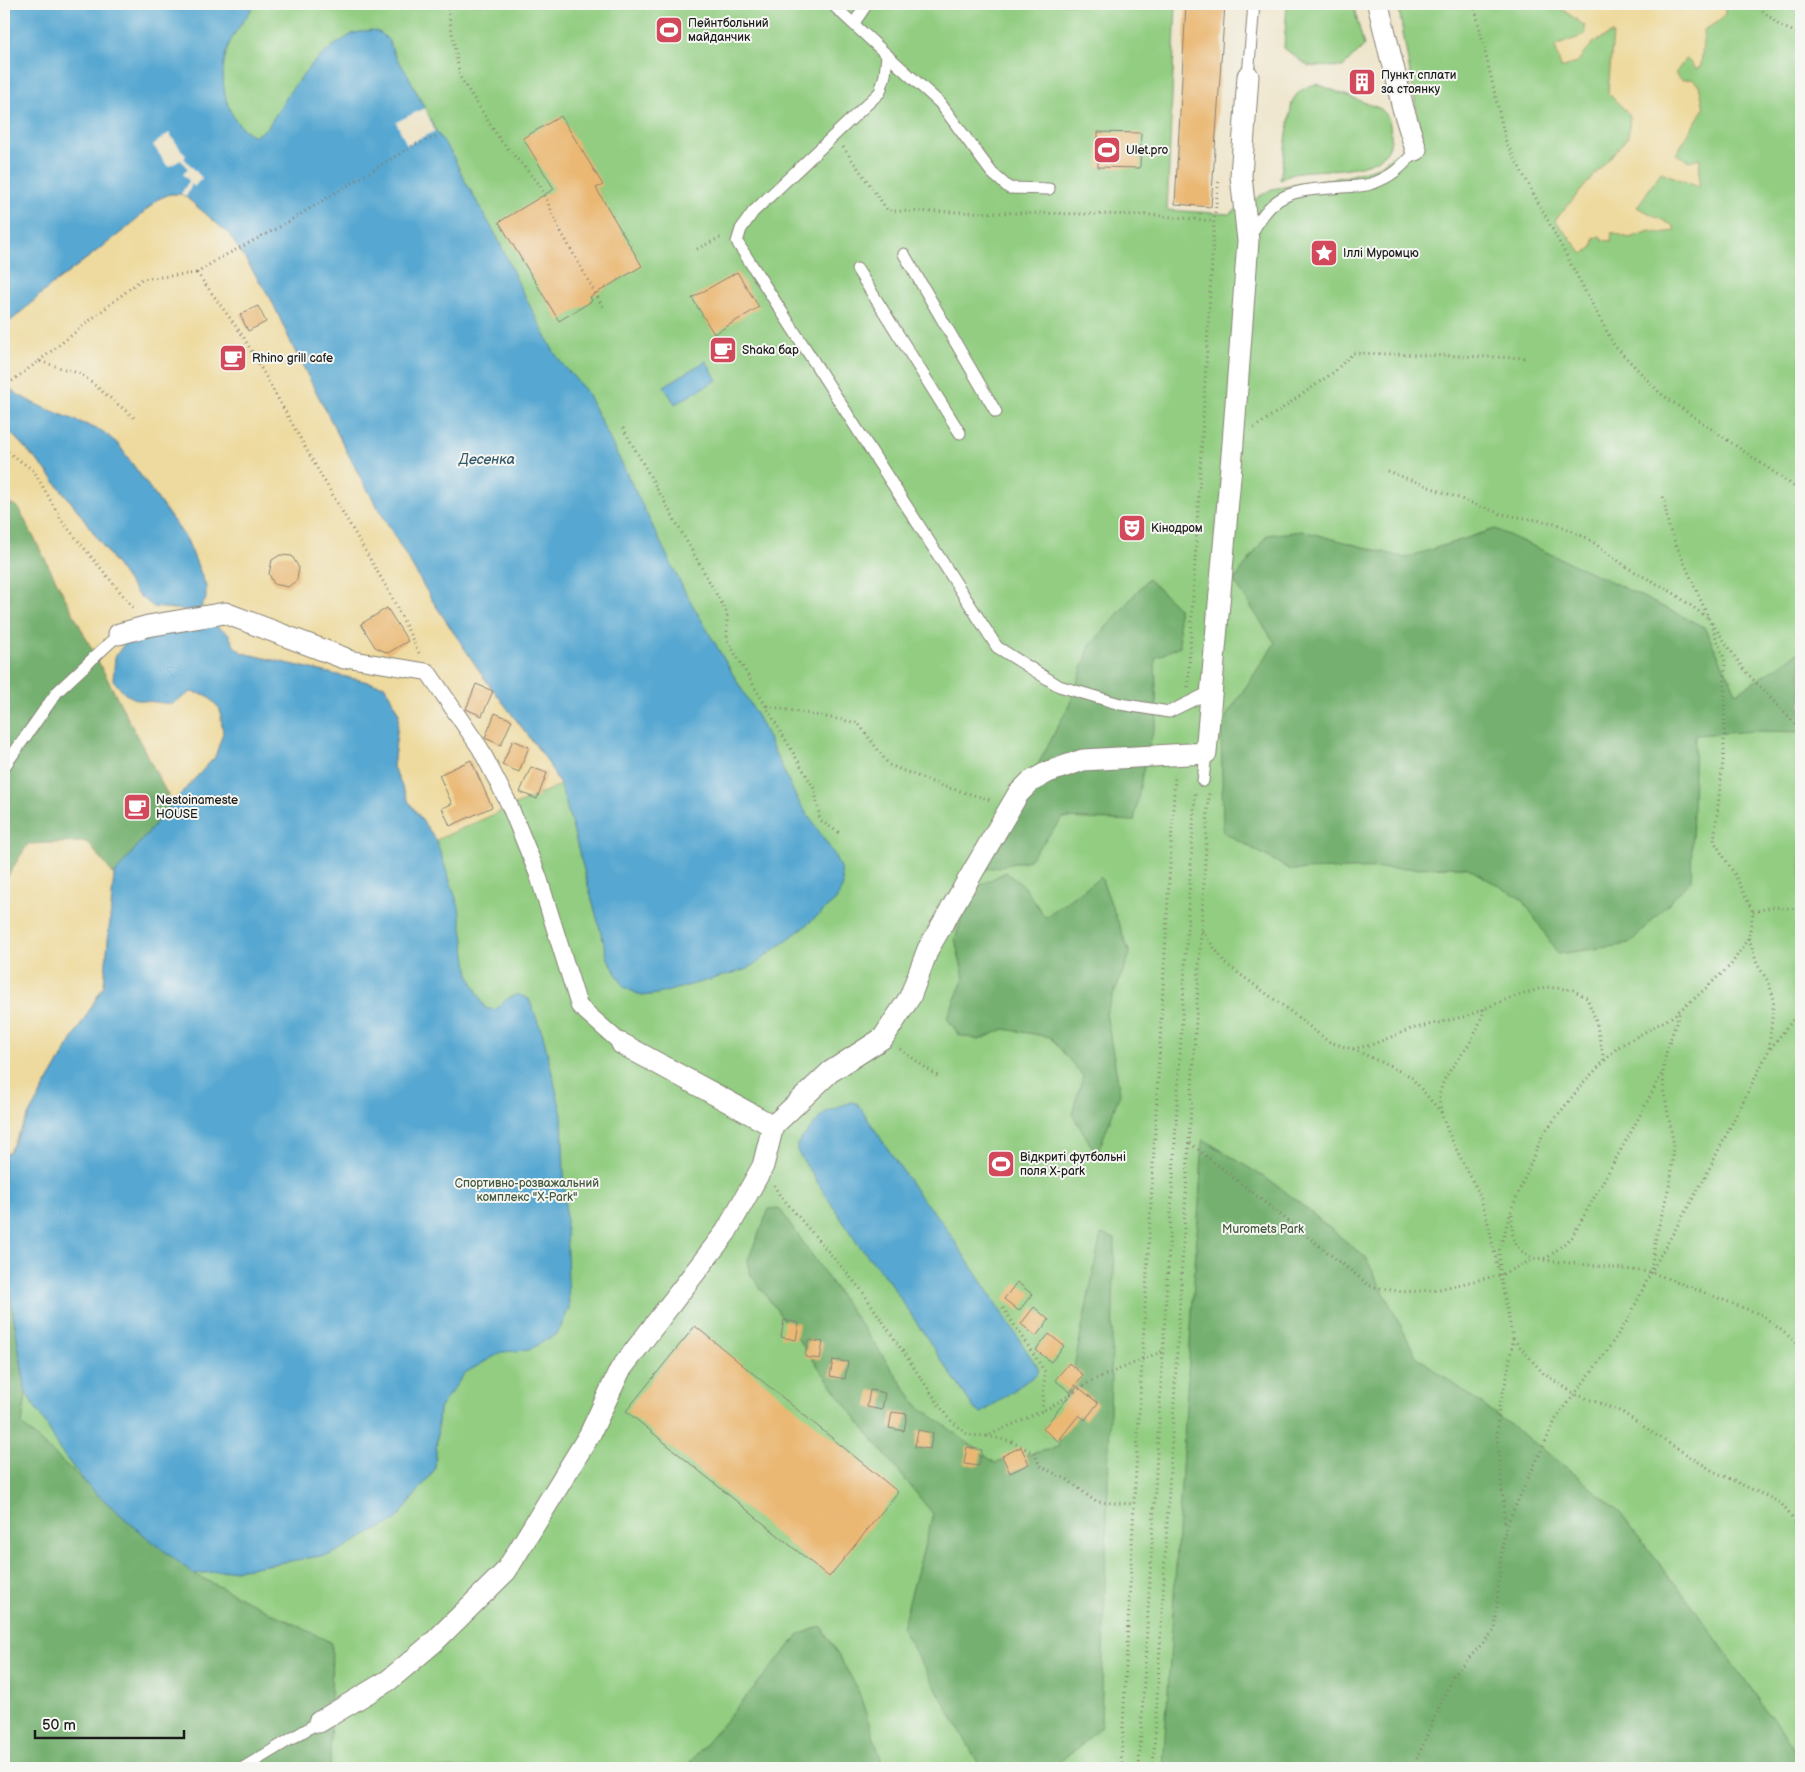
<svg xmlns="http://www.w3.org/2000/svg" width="1805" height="1772" font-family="'Balsamiq Sans',sans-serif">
	<rect width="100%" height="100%" fill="#f6f6f2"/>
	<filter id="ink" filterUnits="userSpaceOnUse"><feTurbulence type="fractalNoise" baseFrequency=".02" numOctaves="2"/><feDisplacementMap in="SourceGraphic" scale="10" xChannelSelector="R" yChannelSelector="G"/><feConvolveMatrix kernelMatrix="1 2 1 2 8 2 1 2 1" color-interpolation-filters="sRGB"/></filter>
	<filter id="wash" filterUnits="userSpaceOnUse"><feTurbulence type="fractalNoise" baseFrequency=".0096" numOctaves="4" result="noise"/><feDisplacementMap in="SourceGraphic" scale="20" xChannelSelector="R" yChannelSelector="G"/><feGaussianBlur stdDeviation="1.12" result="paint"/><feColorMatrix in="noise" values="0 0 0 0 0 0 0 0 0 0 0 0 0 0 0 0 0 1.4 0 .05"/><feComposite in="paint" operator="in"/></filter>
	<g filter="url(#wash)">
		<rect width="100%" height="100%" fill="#eee5cb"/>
		<g fill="#92cd81" stroke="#57744e">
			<path d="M187 4H1176L1167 210 1229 214 1272 189 1349 176 1378 167 1421 136 1398 4H1801V1768H4V162Z"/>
			<path d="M1287 4H1353L1364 46 1343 67 1308 66 1284 48Z"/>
			<path d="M1317 84 1381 109C1389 116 1390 123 1391 133 1395 177 1320 167 1294 173 1289 174 1284 178 1280 180L1292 102C1297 91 1306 86 1317 84Z"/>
		</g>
		<g fill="#75b06f" stroke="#486646">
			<path d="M4 501 18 507 172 803 114 875 87 842 29 844 4 882Z"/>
			<path d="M1495 529 1608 580 1704 627 1737 693 1801 651V732L1756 731 1695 735 1691 880 1629 944 1558 954 1523 900 1466 867 1291 870 1223 832 1221 724 1275 643 1234 581 1267 535 1303 531 1405 558Z"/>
			<path d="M1148 579 1178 607 1180 646 1155 658 1157 718 1144 765 1134 821 1063 818 1029 860 983 870 1070 703 1090 646Z"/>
			<path d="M1006 872 1024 887 1045 917 1101 877 1130 954 1106 1013 1120 1093 1097 1155 1072 1114 1083 1076 1050 1037 1004 1029 979 1040 959 1035 947 1018 964 978 955 939 971 890Z"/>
			<path d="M1203 1139 1281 1188 1366 1258 1416 1356 1540 1447 1616 1508 1697 1612 1801 1759V1768H1163Z"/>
			<path d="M779 1208 917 1405 995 1463 1058 1447 1101 1234 1115 1239 1101 1726 1076 1750 1050 1768H981L902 1628 933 1514 858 1421 751 1275 747 1262 769 1209Z"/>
			<path d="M4 1276 8 1281 26 1393 22 1425 140 1532 194 1574 332 1643 330 1768H4Z"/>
			<path d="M821 1626 857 1687 884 1768H685L799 1635Z"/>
		</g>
		<g fill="#eeda9e" stroke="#857b5d">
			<path d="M1555 4H1573L1582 8 1586 4H1724C1729 19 1715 23 1704 30L1701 66 1696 69 1686 58 1675 74 1682 80 1692 79 1699 85 1704 108 1676 154 1689 161 1700 158 1699 187 1661 172 1637 207 1674 226V231L1660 233 1650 231 1629 238 1612 232 1611 241 1603 240 1600 236 1594 238 1593 247 1583 254 1555 220 1628 137 1630 115 1608 93 1613 33 1594 42 1576 63 1561 68 1555 46 1585 35V26Z"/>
			<path d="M170 194H181L186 197 229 234 271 299 293 347 360 477 432 600 485 679 546 759 560 785 436 840 409 802 393 767 399 714 385 686 243 653 234 646 228 633 172 704 191 692 207 695 220 709 223 733 215 757 172 803 18 507 4 501V423L10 432 45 469 79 512 137 594 154 607 185 610 206 586 187 540 118 444 102 431 35 404 15 393 4 381V327L48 288 127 228 158 199Z"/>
			<path d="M87 842 114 875 104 985 32 1109 8 1153H4V882L28 844Z"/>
		</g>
		<g fill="#56a7d1" stroke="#396276">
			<path d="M4 4H255C247 17 233 33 228 47 217 76 224 123 255 136L268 127 291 90 312 64 333 46 354 33 372 30 381 33 389 41 394 54 408 75 436 131 452 154 465 181 497 237 521 289 554 352 563 365 586 391 684 590 759 719 797 799 834 854 841 870 843 886 836 900 803 928 748 969 658 994 642 996 624 987 608 959 565 800 560 785 546 759 485 679 432 600 360 477 293 347 271 299 229 234 186 197 181 194H170L158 199 127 228 48 288 4 327Z"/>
			<path d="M706 361 717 380 675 404 664 386Z"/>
			<path d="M4 381 15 393 35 404 102 431 118 444 187 540 206 586V599L200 609 185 610 154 607 137 594 79 512 45 469 10 432 4 423Z"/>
			<path d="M210 623 228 633 234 646 243 653 385 686 399 714 393 767 409 802 436 840 459 907 469 974 485 1008 495 1010 507 999 517 994 529 999 543 1035 562 1115 569 1308 558 1333 529 1350 502 1352 465 1373 439 1409 435 1469 396 1520 332 1554 243 1569 194 1574 140 1532 88 1486 59 1449 49 1429 26 1393 8 1281 4 1276V1153H9L32 1109 104 985 114 875 172 803 215 757 223 733 220 709 207 695 191 692 172 704 138 700 125 694 113 680 115 657 126 641Z"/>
			<path d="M850 1102 857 1103 918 1194 942 1222 1038 1368V1373L982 1413 975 1410 888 1280 857 1243 797 1151V1144L824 1113Z"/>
		</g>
		<g fill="#eee5cb">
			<path d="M425 108 435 131 407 145 396 122Z"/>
			<path d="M169 133 186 156 184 158 202 178 194 187 192 184 186 197 181 194 189 181 183 174 188 169 181 160 168 167 153 145Z"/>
		</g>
		<g id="blocks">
			<g fill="#eab873">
				<path d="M1186 4H1225L1211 207 1175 204Z"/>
				<path d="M561 116 603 185 596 188 642 266 590 297 592 301 559 321 499 222 554 189 523 138Z"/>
				<path d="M1098 132 1141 133 1140 168 1098 167Z"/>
				<path d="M737 272 759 307 714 334 692 298Z"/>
				<path d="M258 306 266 322 248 331 240 314Z"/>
				<path d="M280 555 292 556 299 568 297 580 288 587 274 584 269 574 272 560Z"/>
				<path d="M387 608 408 641 388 653 375 647 361 624Z"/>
				<path d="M476 684 493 691 482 716 466 709Z"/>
				<path d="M495 713 512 720 501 745 485 738Z"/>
				<path d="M513 740 529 747 519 772 502 765Z"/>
				<path d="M471 760 492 807 450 826 442 808 452 804 439 775Z"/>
				<path d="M531 767 547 773 537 799 520 792Z"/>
				<path d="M1017 1282 1032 1294 1019 1311 1004 1299Z"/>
				<path d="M1034 1307 1049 1320 1036 1336 1021 1324Z"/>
				<path d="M784 1320 799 1323 796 1340 781 1337Z"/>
				<path d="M695 1326 898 1492 829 1577 626 1411Z"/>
				<path d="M1049 1334 1064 1346 1051 1362 1036 1350Z"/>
				<path d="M808 1340 823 1342 820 1359 805 1357Z"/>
				<path d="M833 1360 848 1362 845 1379 830 1376Z"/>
				<path d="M1069 1363 1083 1375 1070 1392 1055 1380Z"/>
				<path d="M1077 1386 1098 1403 1085 1420 1079 1415 1058 1441 1043 1429Z"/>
				<path d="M870 1390 885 1393 882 1410 867 1407Z"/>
				<path d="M892 1412 907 1414 904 1431 889 1428Z"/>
				<path d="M918 1430 933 1433 930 1449 915 1447Z"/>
				<path d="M967 1447 982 1450 979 1466 964 1464Z"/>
				<path d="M1021 1447 1029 1464 1010 1473 1002 1456Z"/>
			</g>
		</g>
	</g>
	<g filter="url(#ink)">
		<use href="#blocks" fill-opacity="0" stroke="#858074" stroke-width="1"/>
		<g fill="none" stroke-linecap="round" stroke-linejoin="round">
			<g stroke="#858074" stroke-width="13">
				<g id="service">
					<path d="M832 4 887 55 885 75 880 92 753 212 741 229 737 242 997 647 1059 686 1120 704 1169 712 1212 691"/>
					<path d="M854 23 867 4"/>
					<path d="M887 55 940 103 992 173 1009 188 1049 189"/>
					<path d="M1248 76 1254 4"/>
					<path d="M1251 235C1274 188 1297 191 1343 187 1352 186 1362 187 1370 184 1391 178 1403 166 1416 150"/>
					<path d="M904 254 996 412"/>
					<path d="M857 269 960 433"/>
					<path d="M4 767 57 692 119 634"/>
					<path d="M1203 781 1206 753"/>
					<path d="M243 1768 319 1722"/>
				</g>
			</g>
			<g stroke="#858074" stroke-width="18">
				<path id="pedestrian" d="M344 658 428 672 480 748 509 804 538 875 579 1006 622 1044"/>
			</g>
			<g stroke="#858074" stroke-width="23">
				<g id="minor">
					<path d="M1378 4 1403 108 1416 150"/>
					<path d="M119 634 148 626 225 613 344 658"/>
					<path d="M622 1044 773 1126"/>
					<path d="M319 1722 389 1680 434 1642 506 1571 590 1434 620 1370 726 1232 763 1166 773 1126 830 1072 883 1038 910 997 928 949 1018 794 1030 782 1048 772 1083 760 1206 753 1233 443 1248 241 1241 176 1248 76"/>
				</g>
			</g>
			<g stroke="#858074" stroke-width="3" stroke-dasharray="1 4" stroke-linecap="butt">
				<path d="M447 4 460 77 501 141 540 185 559 228 603 307"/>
				<path d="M1474 4 1506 142 1614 345 1661 394 1801 491"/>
				<path d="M1755 4 1779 25 1801 35"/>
				<path d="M843 147 888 211 1153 215 1214 221"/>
				<path d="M697 249 719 238 724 239"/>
				<path d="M39 361 142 279 197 273"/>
				<path d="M4 387 39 361 81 374 137 420"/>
				<path d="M623 428 727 613V640L815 790 820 820 839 833"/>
				<path d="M1254 428 1334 372 1353 353 1528 358"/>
				<path d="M4 449 34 471 62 521 135 610"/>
				<path d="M1387 471 1501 514 1554 523 1587 538 1628 568 1672 592 1708 618"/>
				<path d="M1712 623 1744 670 1801 730"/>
				<path d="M419 653 391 595 318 470 243 336 197 273 218 259 278 228 414 145 439 136"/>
				<path d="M1188 687 1214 221 1219 179"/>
				<path d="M767 706 858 723 889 765 942 786 991 800"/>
				<path d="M1753 912 1772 907 1801 909"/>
				<path d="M1202 931 1226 964 1286 1008 1329 1042 1352 1049 1371 1045 1411 1029 1467 1016 1510 998 1546 987 1573 990 1587 998 1596 1021 1604 1060"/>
				<path d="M1749 938 1757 964 1768 981 1774 999 1769 1049"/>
				<path d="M1484 1009C1480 1024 1474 1037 1465 1050 1455 1064 1444 1075 1440 1092 1434 1117 1469 1170 1479 1194 1488 1217 1492 1244 1498 1268"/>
				<path d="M900 1049 940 1078"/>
				<path d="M1353 1049 1410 1076 1441 1112"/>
				<path d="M1190 1143 1370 1286 1402 1292 1435 1290 1500 1275 1534 1259 1547 1258 1572 1237 1637 1121 1663 1071"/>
				<path d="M774 1185 779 1194 862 1291 948 1418 968 1435 987 1436 1051 1407 1091 1381 1163 1351"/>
				<path d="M1512 1214C1512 1238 1511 1248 1535 1259"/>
				<path d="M1544 1260 1651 1272 1762 1315 1801 1346"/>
				<path d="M1651 1269 1656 1237 1671 1179 1673 1141 1664 1092 1663 1071 1666 1053 1680 1011"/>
				<path d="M1500 1274 1513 1339 1507 1377 1499 1407 1497 1434 1505 1524"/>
				<path d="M1500 1275 1499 1251 1512 1208 1543 1134 1583 1083 1618 1047 1670 1018 1694 999 1731 965 1749 937 1753 912 1735 875 1714 841 1724 752 1725 661 1709 619 1669 528 1663 495"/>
				<path d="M1003 1308 1045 1372 1042 1411"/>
				<path d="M1513 1339 1544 1374 1575 1394 1622 1412 1662 1439 1713 1471 1781 1503 1801 1530"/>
				<path d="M987 1436 1010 1441 1034 1453 1040 1466 1068 1480 1096 1502 1134 1504"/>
				<path d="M1121 1768 1134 1504 1175 775"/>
				<path d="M1139 1768 1195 793"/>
				<path d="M1153 1768 1209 793"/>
				<path d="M1413 1768 1453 1675 1495 1630 1501 1556 1506 1526 1556 1419 1604 1355 1629 1318 1651 1272 1705 1177 1769 1050 1801 1010"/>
			</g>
			<use href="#service" stroke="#fff" stroke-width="11"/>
			<use href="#pedestrian" stroke="#fff" stroke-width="16"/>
			<use href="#minor" stroke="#fff" stroke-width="21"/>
		</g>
	</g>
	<defs>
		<g id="stadium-square" transform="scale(1.4375)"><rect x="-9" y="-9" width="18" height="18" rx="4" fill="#d1495b" stroke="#f6f6f2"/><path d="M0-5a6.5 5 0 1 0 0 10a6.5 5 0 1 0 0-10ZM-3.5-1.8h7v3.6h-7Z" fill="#fff"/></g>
		<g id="building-square" transform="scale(1.4375)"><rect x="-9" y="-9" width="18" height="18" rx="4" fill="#d1495b" stroke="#f6f6f2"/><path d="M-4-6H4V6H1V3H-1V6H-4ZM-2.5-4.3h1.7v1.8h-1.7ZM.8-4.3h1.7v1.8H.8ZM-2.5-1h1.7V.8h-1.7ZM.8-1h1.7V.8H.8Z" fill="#fff"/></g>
		<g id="sight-square" transform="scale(1.4375)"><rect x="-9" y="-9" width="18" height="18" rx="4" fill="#d1495b" stroke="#f6f6f2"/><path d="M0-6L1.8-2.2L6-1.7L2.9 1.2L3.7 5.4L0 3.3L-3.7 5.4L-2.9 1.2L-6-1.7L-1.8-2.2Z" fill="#fff"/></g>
		<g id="cafe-square" transform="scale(1.4375)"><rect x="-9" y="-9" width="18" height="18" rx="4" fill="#d1495b" stroke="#f6f6f2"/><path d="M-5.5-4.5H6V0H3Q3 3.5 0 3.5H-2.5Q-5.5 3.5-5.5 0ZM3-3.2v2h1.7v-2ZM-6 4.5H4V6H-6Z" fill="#fff"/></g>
		<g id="theatre-square" transform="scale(1.4375)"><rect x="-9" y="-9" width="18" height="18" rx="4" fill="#d1495b" stroke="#f6f6f2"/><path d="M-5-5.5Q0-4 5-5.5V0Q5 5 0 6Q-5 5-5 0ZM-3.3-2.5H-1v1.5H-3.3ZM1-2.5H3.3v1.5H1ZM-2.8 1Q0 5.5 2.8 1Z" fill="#fff"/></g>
	</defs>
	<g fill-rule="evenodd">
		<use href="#stadium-square" x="669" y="30"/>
		<use href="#building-square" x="1362" y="82"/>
		<use href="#stadium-square" x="1107" y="150"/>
		<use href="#sight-square" x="1324" y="253"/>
		<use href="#cafe-square" x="723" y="350"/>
		<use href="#cafe-square" x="233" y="358"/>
		<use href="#theatre-square" x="1132" y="528"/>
		<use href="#cafe-square" x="137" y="807"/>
		<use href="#stadium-square" x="1001" y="1164"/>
	</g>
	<g text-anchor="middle" stroke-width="4" stroke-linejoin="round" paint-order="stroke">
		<g font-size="12" fill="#1c1c1c" stroke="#f6f6f2" text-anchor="start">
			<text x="688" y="27">Пейнтбольний<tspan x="688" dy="14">майданчик</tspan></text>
			<text x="1381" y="79">Пункт сплати<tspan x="1381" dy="14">за стоянку</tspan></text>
			<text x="1126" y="154">Ulet.pro</text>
			<text x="1343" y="257">Іллі Муромцю</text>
			<text x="742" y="354">Shaka бар</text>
			<text x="252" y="362">Rhino grill cafe</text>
			<text x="1151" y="532">Кінодром</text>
			<text x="156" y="804">Nestoinameste<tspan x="156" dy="14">HOUSE</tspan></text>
			<text x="1020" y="1161">Відкриті футбольні<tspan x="1020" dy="14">поля X-park</tspan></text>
		</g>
		<g font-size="12" fill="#455a3f" stroke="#f6f6f2">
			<text x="527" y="1187">Спортивно-розважальний<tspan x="527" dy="14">комплекс "Х-Park"</tspan></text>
			<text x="1263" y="1233">Muromets Park</text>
		</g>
		<g font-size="14" font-style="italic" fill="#365b6d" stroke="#f6f6f2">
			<text x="487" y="464">Десенка</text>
		</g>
	</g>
	<rect width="1805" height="1772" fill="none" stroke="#f6f6f2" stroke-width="20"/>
	<path d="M35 1730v8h149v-8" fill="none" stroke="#1c1c1c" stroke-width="2.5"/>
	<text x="42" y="1730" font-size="15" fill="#1c1c1c" stroke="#f6f6f2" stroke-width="4" paint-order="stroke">50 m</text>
</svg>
